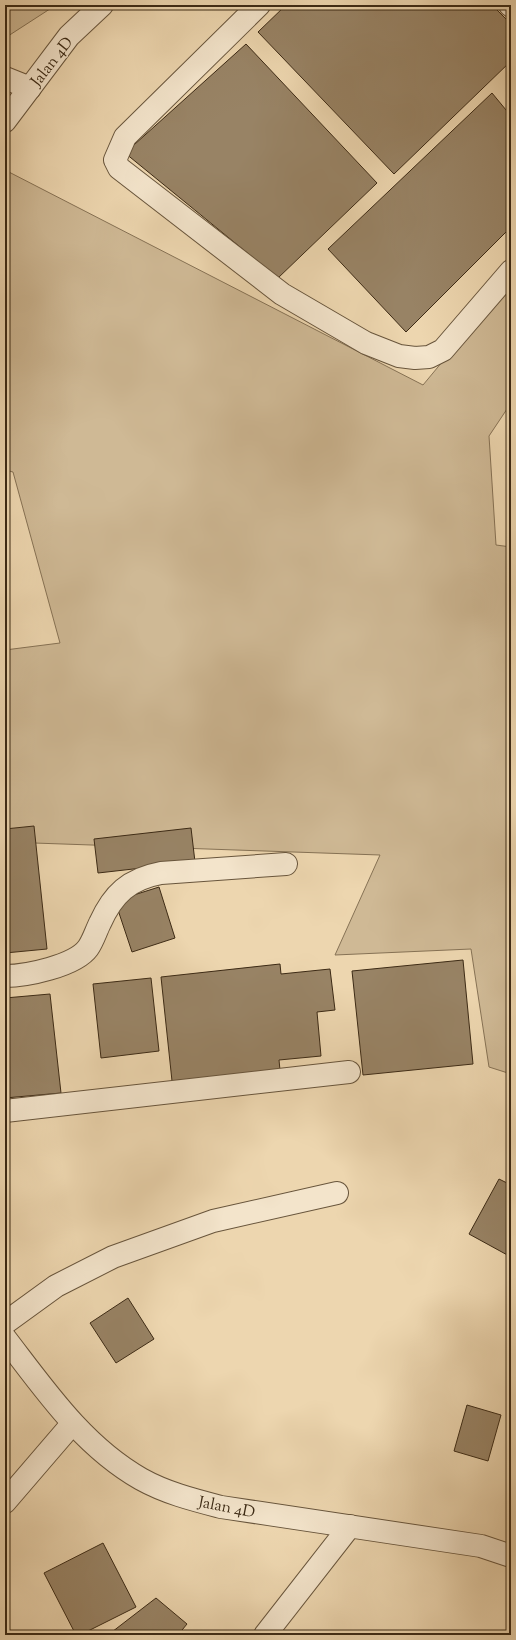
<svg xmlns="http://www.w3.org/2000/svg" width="516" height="1640" font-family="'Sorts Mill Goudy',serif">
	<rect width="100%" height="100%" fill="#edd6af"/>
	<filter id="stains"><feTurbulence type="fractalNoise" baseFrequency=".005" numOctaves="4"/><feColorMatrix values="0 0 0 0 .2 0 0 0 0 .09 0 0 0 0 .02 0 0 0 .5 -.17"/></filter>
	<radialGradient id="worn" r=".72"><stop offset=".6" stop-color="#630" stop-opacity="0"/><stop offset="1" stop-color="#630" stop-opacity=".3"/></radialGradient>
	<g fill="#cfb995" stroke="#867255">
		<path d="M5 5H56L5 38Z"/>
		<path d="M5 170 423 385 511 279V403L489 436 496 545 511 547V1074L489 1067 471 949 335 955 380 855 5 842V650L60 643 13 472 5 470Z"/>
	</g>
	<g fill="#988365" stroke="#3c2a15">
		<path d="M286 5H492L511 24V61L394 174 258 32Z"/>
		<path d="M246 44 377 183 278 278 125 153Z"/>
		<path d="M492 93 511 116V227L406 332 328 249Z"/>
		<path d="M34 826 47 949 5 953V829Z"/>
		<path d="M191 828 195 862 98 873 94 839Z"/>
		<path d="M159 887 175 938 132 952 115 901Z"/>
		<path d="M463 960 473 1064 363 1075 352 971Z"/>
		<path d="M280 964 281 974 330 969 335 1010 317 1012 321 1056 279 1060 280 1070 172 1081 161 977Z"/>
		<path d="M151 978 159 1051 101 1058 93 984Z"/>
		<path d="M50 994 61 1093 5 1098V998Z"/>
		<path d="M499 1179 511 1185V1257L469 1234Z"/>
		<path d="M128 1298 154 1339 116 1363 90 1323Z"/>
		<path d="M467 1405 501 1415 488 1461 454 1451Z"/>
		<path d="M103 1543 136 1607 80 1635H76L44 1573Z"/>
		<path d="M156 1598 187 1624 178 1635H108Z"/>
	</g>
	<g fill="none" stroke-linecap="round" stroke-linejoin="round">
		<g stroke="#68553c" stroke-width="24">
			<g id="minor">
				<path d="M259 5 125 137 115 160 119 168 282 294 366 343 399 356 415 358 429 357 443 350 511 271"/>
				<path d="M510 5 511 6"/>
				<path d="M5 78 30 88"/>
				<path d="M5 121 69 36 102 5"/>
				<path d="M5 976C26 976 75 966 88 948 93 941 96 931 100 923 113 894 129 879 161 873L286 864"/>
				<path d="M5 1111 349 1072"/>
				<path d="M5 1323 56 1286 113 1257 213 1221 337 1193"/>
				<path d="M5 1338C45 1390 83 1446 141 1479 166 1493 194 1500 221 1507L481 1546 511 1556"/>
				<path d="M5 1502 72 1424"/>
				<path d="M265 1635 350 1526"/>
			</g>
		</g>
		<use href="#minor" stroke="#f3e4cb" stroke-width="22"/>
	</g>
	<g text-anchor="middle" stroke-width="3" stroke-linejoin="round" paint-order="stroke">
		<g font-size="16" fill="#3c2a15" stroke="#f3e4cb">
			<text transform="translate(51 61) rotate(-52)" y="6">Jalan 4D</text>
			<text transform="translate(227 1506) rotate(11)" y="6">Jalan 4D</text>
		</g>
	</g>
	<rect width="516" height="1640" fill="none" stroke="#edd6af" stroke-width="20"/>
	<rect x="6" y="6" width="504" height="1628" fill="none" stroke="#3c2a15" stroke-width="2"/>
	<rect x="10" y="10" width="496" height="1620" fill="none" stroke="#3c2a15"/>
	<rect width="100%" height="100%" filter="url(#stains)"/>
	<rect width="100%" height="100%" fill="url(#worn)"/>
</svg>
